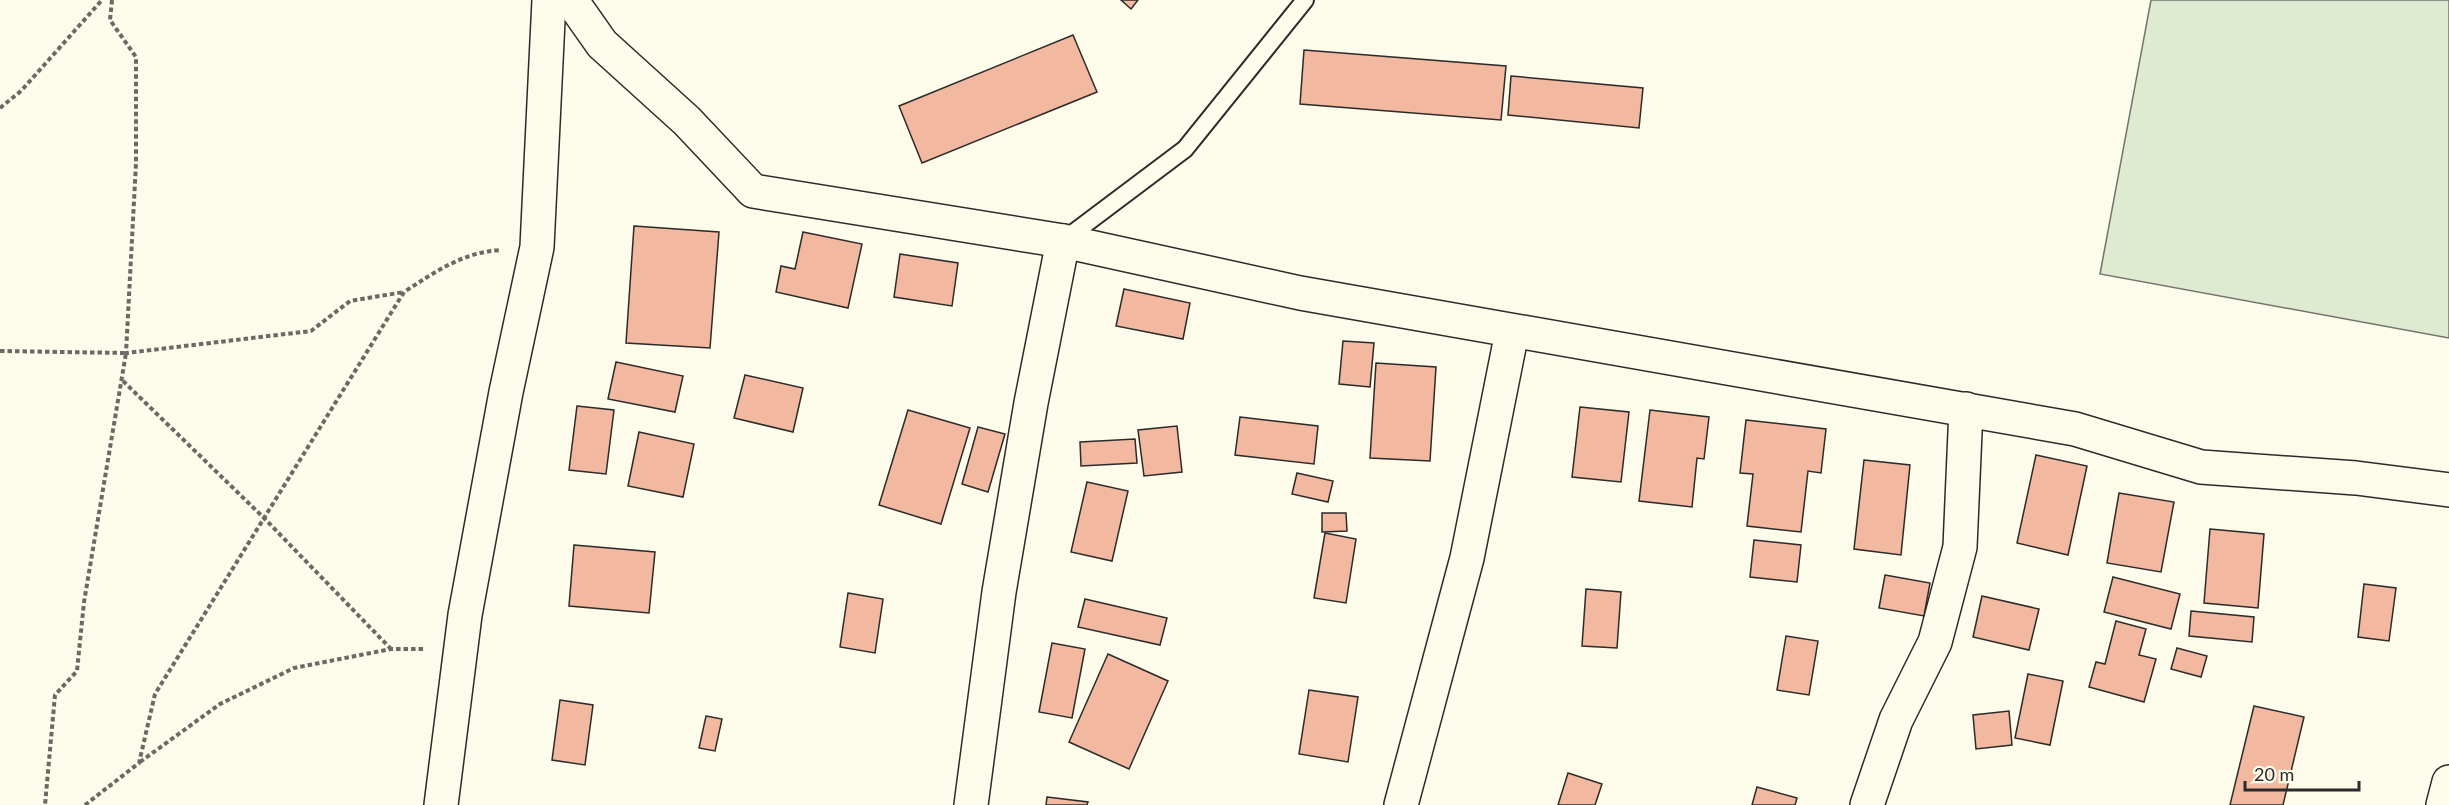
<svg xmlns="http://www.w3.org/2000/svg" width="2449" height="805" font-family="Lato,sans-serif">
	<rect width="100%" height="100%" fill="#fdfbea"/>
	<path fill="#deebd1" stroke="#74746e" stroke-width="1.5" d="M2151 0H2449V338L2100 274Z"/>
	<g fill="#f2b8a0" stroke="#2b2b2b" stroke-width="1.5">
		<path d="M1121 0H1138L1131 9Z"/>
		<path d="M1073 35 1097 92 922 163 899 106Z"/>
		<path d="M1304 50 1506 66 1501 120 1300 104Z"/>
		<path d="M1511 76 1643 88 1639 128 1508 115Z"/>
		<path d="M634 226 719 232 710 348 626 343Z"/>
		<path d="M803 232 862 244 848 308 776 292 781 266 795 269Z"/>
		<path d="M900 254 958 263 952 306 894 297Z"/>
		<path d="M1124 289 1190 303 1183 339 1116 326Z"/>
		<path d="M1343 341 1374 343 1370 387 1339 384Z"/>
		<path d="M616 362 683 376 675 412 608 399Z"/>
		<path d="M1376 363 1436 367 1430 461 1370 458Z"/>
		<path d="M745 375 803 388 793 432 734 418Z"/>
		<path d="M577 406 614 410 606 474 569 470Z"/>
		<path d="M1580 407 1629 412 1621 482 1572 477Z"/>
		<path d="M908 410 970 428 941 524 879 505Z"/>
		<path d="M1650 410 1709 417 1704 459 1697 458 1692 507 1639 501Z"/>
		<path d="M1240 417 1318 426 1314 464 1235 455Z"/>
		<path d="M1746 420 1826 429 1821 473 1808 471 1801 532 1747 526 1753 474 1740 473Z"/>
		<path d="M1177 426 1182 472 1144 476 1138 430Z"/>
		<path d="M978 427 1005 434 988 492 962 484Z"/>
		<path d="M639 432 694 444 683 497 628 486Z"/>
		<path d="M1135 439 1137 463 1081 466 1080 442Z"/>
		<path d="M2036 455 2087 466 2068 555 2017 543Z"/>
		<path d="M1864 460 1910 465 1901 555 1854 549Z"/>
		<path d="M1297 473 1333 481 1328 502 1292 494Z"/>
		<path d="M1087 482 1128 491 1112 561 1071 552Z"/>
		<path d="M2119 493 2174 502 2161 572 2107 563Z"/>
		<path d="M1322 513H1346L1347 531 1322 532Z"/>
		<path d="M2210 529 2264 534 2258 608 2204 603Z"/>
		<path d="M1325 533 1356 539 1346 603 1314 598Z"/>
		<path d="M1754 540 1801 545 1797 582 1750 577Z"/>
		<path d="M574 545 655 552 649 613 569 606Z"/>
		<path d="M1885 575 1930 583 1924 616 1879 608Z"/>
		<path d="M2113 577 2180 594 2171 629 2104 612Z"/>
		<path d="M2364 584 2396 588 2389 641 2358 637Z"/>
		<path d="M1586 589 1621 592 1617 648 1582 646Z"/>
		<path d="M848 593 883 599 875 653 840 647Z"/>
		<path d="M1982 596 2039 609 2029 650 1973 637Z"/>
		<path d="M1085 599 1167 618 1160 645 1078 627Z"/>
		<path d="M2191 611 2254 617 2252 642 2189 636Z"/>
		<path d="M2116 621 2146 629 2139 655 2156 659 2144 702 2089 687 2096 662 2105 664Z"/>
		<path d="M1786 636 1818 641 1809 695 1777 690Z"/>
		<path d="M1052 643 1085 649 1072 718 1039 712Z"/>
		<path d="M2177 648 2207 656 2201 677 2171 669Z"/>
		<path d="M1108 654 1168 681 1129 769 1069 742Z"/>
		<path d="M2028 674 2063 681 2050 745 2015 738Z"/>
		<path d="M1309 690 1358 697 1348 762 1299 754Z"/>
		<path d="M560 700 593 705 585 765 552 760Z"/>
		<path d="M2254 706 2304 717 2283 805H2230Z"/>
		<path d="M2009 711 2012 745 1976 749 1973 715Z"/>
		<path d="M706 716 722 719 715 751 699 748Z"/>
		<path d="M1568 773 1602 784 1595 805H1558Z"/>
		<path d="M1757 787 1797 798 1795 805H1752Z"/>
		<path d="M1047 797 1088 802 1087 805H1046Z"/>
	</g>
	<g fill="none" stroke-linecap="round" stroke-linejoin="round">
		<g stroke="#2b2b2b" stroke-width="20">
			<path id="lane" d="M1064 240 1185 149 1305 0"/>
		</g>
		<g stroke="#2b2b2b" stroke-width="36">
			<g id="street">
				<path d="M571 0 602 44 687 121 753 191 1063 241 1300 293 2075 429 2201 467 2356 478 2449 490"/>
				<path d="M441 805 465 615 506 392 537 247 549 0"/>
				<path d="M971 805 999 592 1031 403 1063 241"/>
				<path d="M1401 805 1467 558 1512 332"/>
				<path d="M1867 805 1896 720 1935 642 1960 547 1966 409"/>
				<path d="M2443 805 2449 782"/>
			</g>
		</g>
		<g stroke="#6a6964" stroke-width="4" stroke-dasharray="4.5 3" stroke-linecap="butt">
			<path d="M112 0 110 20 136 57V163L126 353 311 331 350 301 404 292"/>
			<path d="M0 108 21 91 102 0"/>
			<path d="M0 351 126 353 84 602 77 671 55 695 45 805"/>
			<path d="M123 381 264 518 391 649"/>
			<path d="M140 762 220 704 294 668 391 649H424"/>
			<path d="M85 805 139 763 155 694 404 292C435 272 463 252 501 250"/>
		</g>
		<use href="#lane" stroke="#fdfbea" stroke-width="16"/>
		<use href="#street" stroke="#fdfbea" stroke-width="33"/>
	</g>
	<path d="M2245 781v9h114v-9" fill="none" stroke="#2b2b2b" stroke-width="3"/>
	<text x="2254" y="781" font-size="18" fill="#2b2b2b" stroke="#fdfbea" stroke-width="4.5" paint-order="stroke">20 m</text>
</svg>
